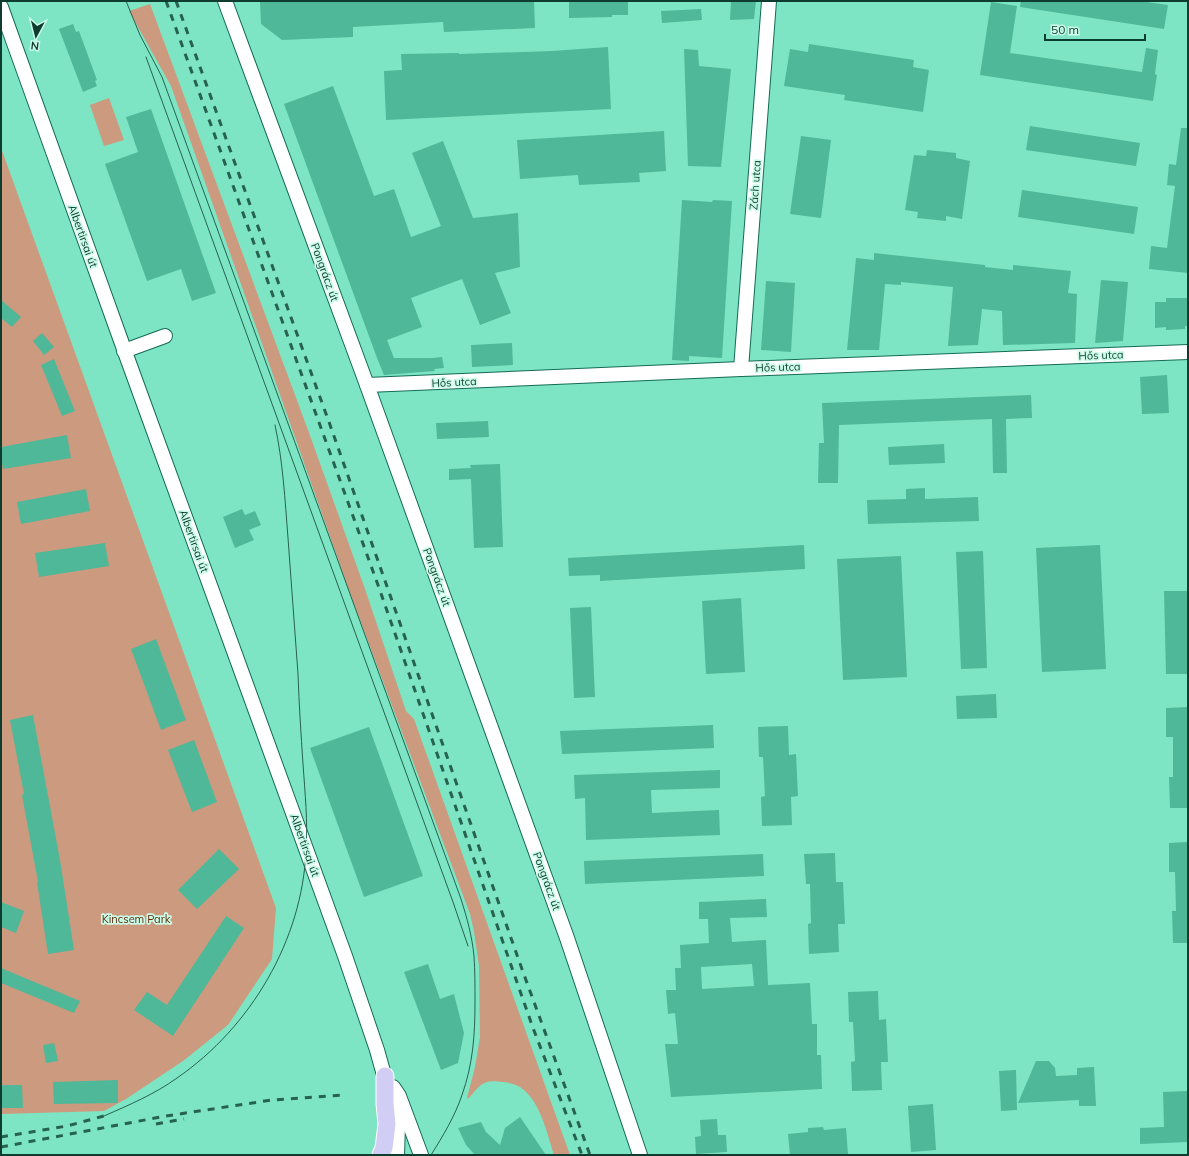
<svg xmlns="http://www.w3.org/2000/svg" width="1189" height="1156" font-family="Mulish,sans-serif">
	<rect width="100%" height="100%" fill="#7de5c3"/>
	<g fill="#cc9a7e">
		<path d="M150 4 308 430 365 589 406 711 414 719 570 1155H554C547 1133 540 1100 520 1087 515 1084 507 1082 502 1082 483 1079 480 1085 469 1098H467L475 1067 480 1037 479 966 474 931 470 914 350 593 171 86 129 11Z"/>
		<path d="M109 98 124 140 104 146 90 105Z"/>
		<path d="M1 148 276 908 272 959 228 1025 183 1061 126 1099 104 1111 1 1114Z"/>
	</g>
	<g fill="#4eb898" fill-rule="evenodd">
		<path d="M260 1H534L535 28 444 32 443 22 353 27V37L282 40 261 24Z"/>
		<path d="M569 1H628V15H612V17L569 18Z"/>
		<path d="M731 1H756L754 19 730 20Z"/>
		<path d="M1021 1H1140L1168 5 1164 29 1020 7Z"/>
		<path d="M991 2 1017 6 1010 53 1142 72 1146 48 1158 50 1155 74 1157 75 1153 101 980 75Z"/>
		<path d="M701 9 702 20 662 23 661 11Z"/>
		<path d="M73 24 76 32 79 31 97 80 95 81 97 86 83 92 59 29Z"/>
		<path d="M809 44 914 60 913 67 929 70 923 112 844 100 845 95 784 86 790 49 808 52Z"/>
		<path d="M608 47 611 109 386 120 384 71 402 70 401 54 459 53V54L552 51Z"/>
		<path d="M684 49 698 50 699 66 731 69 721 167 688 166Z"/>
		<path d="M333 86 374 196 394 189 411 237 441 226 412 153 443 141 473 218 518 213 520 267 495 273 511 313 480 325 462 279 411 298 422 327 387 340 394 358H433L442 357 444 368 434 369 435 371 384 375 377 358 284 104Z"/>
		<path d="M151 109 216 293 192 301 181 269 147 281 105 164 138 152 126 117Z"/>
		<path d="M1030 126 1140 143 1136 166 1026 150Z"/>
		<path d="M1181 128H1188V273L1149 269 1151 246 1167 248 1175 186 1167 185 1169 164 1176 165Z"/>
		<path d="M664 131 666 171 639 173 640 182 579 185 578 175 520 179 517 140Z"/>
		<path d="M801 136 831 140 821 218 790 214Z"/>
		<path d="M927 150 956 153V158L970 161 962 219 946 216V221L917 218 918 212 905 210 914 155 926 156Z"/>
		<path d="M1022 190 1138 207 1134 234 1018 217Z"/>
		<path d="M682 200 712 202 713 200 732 201 722 358 689 356V361L672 360Z"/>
		<path d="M874 253 985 265V267L1013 270V265L1071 271 1068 293 1077 294 1075 343 1003 345 1002 311 982 309 978 345 948 346 953 287 901 282V285L885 284 879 350H847L856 258 874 260Z"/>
		<path d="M1101 280 1128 282 1123 341 1095 343Z"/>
		<path d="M766 281 795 283 791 352 761 350Z"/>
		<path d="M1166 298H1188V326H1185V329L1166 330V327L1155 328V302H1166Z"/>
		<path d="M1 300 21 317 12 327 1 318Z"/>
		<path d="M42 333 54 347 44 355 33 341Z"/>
		<path d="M512 343 513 365 472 367 471 345Z"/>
		<path d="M54 359 75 411 62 416 41 365Z"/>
		<path d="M1167 375 1169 413 1142 414 1140 377Z"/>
		<path d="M1031 395 1032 418 1006 419 1007 473H993L992 419 839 425 838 483H818L819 443H824L822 403Z"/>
		<path d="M488 421 489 437 437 439 436 423Z"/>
		<path d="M67 435 71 458 3 469 1 457V447Z"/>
		<path d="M944 444 945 463 889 465 888 447Z"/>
		<path d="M500 464 503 547 474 548 471 479 449 480V469L471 468 470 465Z"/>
		<path d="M925 488V499L978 497 979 521 868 524 867 500 906 499V489Z"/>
		<path d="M86 489 90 511 21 524 17 502Z"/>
		<path d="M242 509 245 515 255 511 261 525 249 530 254 540 235 548 223 517Z"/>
		<path d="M105 543 109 566 39 577 35 553Z"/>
		<path d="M804 545 805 569 600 581V575L569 576 568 558Z"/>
		<path d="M1100 545 1106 669 1042 672 1036 548Z"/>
		<path d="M983 551 987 668 961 669 956 552Z"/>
		<path d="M901 556 907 677 843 680 837 559Z"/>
		<path d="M1164 591H1188V674H1166Z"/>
		<path d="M741 598 745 672 706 674 702 601Z"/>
		<path d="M591 607 595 697 574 698 570 608Z"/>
		<path d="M156 639 186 720 161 730 131 649Z"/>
		<path d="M996 694 997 718 957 719 956 696Z"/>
		<path d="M1188 707V808H1170L1169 777H1173V737H1166V708Z"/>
		<path d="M33 715 60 860 74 950 48 954 37 882H38L22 795 24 794 10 720Z"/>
		<path d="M713 725 714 748 562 754 560 731Z"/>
		<path d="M788 726 789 755 796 754 798 796 791 797 792 825 762 826 761 797 765 796 763 757H759L758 727Z"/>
		<path d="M369 727 423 876 364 897 310 748Z"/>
		<path d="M194 740 217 802 192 812 168 750Z"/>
		<path d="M720 770V788L651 790 652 813 719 810 720 835 586 840 585 798 575 799 574 775Z"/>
		<path d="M1188 842V943H1173L1172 911H1176L1175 872H1169V843Z"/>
		<path d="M219 849 239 869 197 909 178 890Z"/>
		<path d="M835 853 836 882H843L845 924H838L839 952 809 954 808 924 811 923 810 884H806L804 854Z"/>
		<path d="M763 854 764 876 585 884 584 861Z"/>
		<path d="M766 899 767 917 730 918 732 942 766 940 768 985 810 983 812 1024H817V1055H821L822 1089 671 1097 665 1044H678L675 1013 668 1014 666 990H676L675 968H681L680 945 709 943 708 919H699V902ZM752 964 754 986 702 989 701 967Z"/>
		<path d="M1 902 24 911 16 933 1 927Z"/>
		<path d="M226 916 244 928 173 1036 134 1010 147 992 167 1005Z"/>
		<path d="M428 964 440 999 454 994 464 1033 458 1063 441 1070 404 972Z"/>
		<path d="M1 968 80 1001 74 1013 1 983Z"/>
		<path d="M878 991 879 1020 886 1019 888 1062H881L882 1090 852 1091 851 1062 855 1061 853 1022H849L848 992Z"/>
		<path d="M54 1043 58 1061 46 1063 43 1045Z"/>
		<path d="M1036 1061H1049L1055 1068 1056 1076 1077 1075V1068L1094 1067 1096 1106H1079V1100L1018 1103Z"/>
		<path d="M1016 1070 1017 1110 1001 1111 999 1071Z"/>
		<path d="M118 1080V1103L54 1104 53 1082Z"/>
		<path d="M1 1085H22L23 1108H1Z"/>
		<path d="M1188 1091V1142L1140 1144V1128L1164 1127 1163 1092Z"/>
		<path d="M933 1104 936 1150 911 1152 908 1106Z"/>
		<path d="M520 1117 546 1155H475L466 1145 458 1128 481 1122 486 1132 500 1145 505 1128Z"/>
		<path d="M717 1119 718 1135H726L727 1152 696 1154 695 1137 701 1136 700 1120Z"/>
		<path d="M823 1127 824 1130 846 1128 848 1154 790 1155 788 1134 808 1132V1128Z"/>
	</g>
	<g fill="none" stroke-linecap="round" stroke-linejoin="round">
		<g stroke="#136b54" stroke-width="16">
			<g id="minor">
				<path d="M225 1 367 385 567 938 640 1155"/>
				<path d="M1 7 129 363 345 956 377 1050 398 1125 397 1155"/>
				<path d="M124 351 165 336"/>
				<path d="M741 369 769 1"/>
				<path d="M367 385 741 369 1188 352"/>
				<path d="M393 1087 399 1096 421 1155"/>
			</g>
		</g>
		<g stroke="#fff" stroke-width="19">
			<path id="major" d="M381 1155 384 1148 387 1124 385 1104V1076"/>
		</g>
		<use href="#minor" stroke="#fff" stroke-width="14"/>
		<use href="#major" stroke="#d2cdf5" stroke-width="17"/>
		<g stroke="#276250" stroke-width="1">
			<path d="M126 1 140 35 162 77 166 88 461 899C467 918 472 936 474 956 475 971 475 986 475 1002 475 1035 473 1064 462 1095 455 1116 443 1136 431 1155"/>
			<path d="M146 57 453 902 468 946"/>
			<path d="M104 1116C129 1105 155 1094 177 1078 251 1027 302 940 306 851 308 822 305 793 303 764 301 734 299 704 298 674 295 629 291 583 288 538 285 500 283 462 275 425"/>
		</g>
		<g stroke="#276250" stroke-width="3" stroke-dasharray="7 7" stroke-linecap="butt">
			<path d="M166 1 378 585 533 1028 582 1155"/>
			<path d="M176 1 329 422 523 972 590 1155"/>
			<path d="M156 1124 184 1119"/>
			<path d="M1 1137 67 1126 104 1116"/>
			<path d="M1 1147 166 1116 272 1100 343 1095"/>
		</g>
	</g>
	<g text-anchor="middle" stroke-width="3.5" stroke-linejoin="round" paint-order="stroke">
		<g font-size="11" fill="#0e3c2f" stroke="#cbfbe9">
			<text transform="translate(755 185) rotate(-86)" y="4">Zách utca</text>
			<text transform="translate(83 236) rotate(70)" y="4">Albertirsai út</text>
			<text transform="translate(325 272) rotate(70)" y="4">Pongrácz út</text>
			<text transform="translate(1101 355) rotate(-2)" y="4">Hős utca</text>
			<text transform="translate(778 367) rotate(-2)" y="4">Hős utca</text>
			<text transform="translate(454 382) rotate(-3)" y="4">Hős utca</text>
			<text transform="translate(194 541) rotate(70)" y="4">Albertirsai út</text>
			<text transform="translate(437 577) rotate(70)" y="4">Pongrácz út</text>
			<text transform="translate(305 845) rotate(70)" y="4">Albertirsai út</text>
			<text transform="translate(547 881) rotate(70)" y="4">Pongrácz út</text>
		</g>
		<g font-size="11" fill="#5c2b08" stroke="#cbfbe9">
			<text x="136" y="923">Kincsem Park</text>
		</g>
	</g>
	<rect width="1189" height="1156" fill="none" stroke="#0e3c2f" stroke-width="4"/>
	<g transform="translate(36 36) rotate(187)" stroke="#cbfbe9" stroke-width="3" paint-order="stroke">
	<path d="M0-3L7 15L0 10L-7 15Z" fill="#0e3c2f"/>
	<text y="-6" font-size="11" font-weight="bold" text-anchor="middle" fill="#0e3c2f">N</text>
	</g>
	<path d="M1045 34v6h100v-6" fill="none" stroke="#0e3c2f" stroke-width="2"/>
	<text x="1051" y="34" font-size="12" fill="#0e3c2f" stroke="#cbfbe9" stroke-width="3" paint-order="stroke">50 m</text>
</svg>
